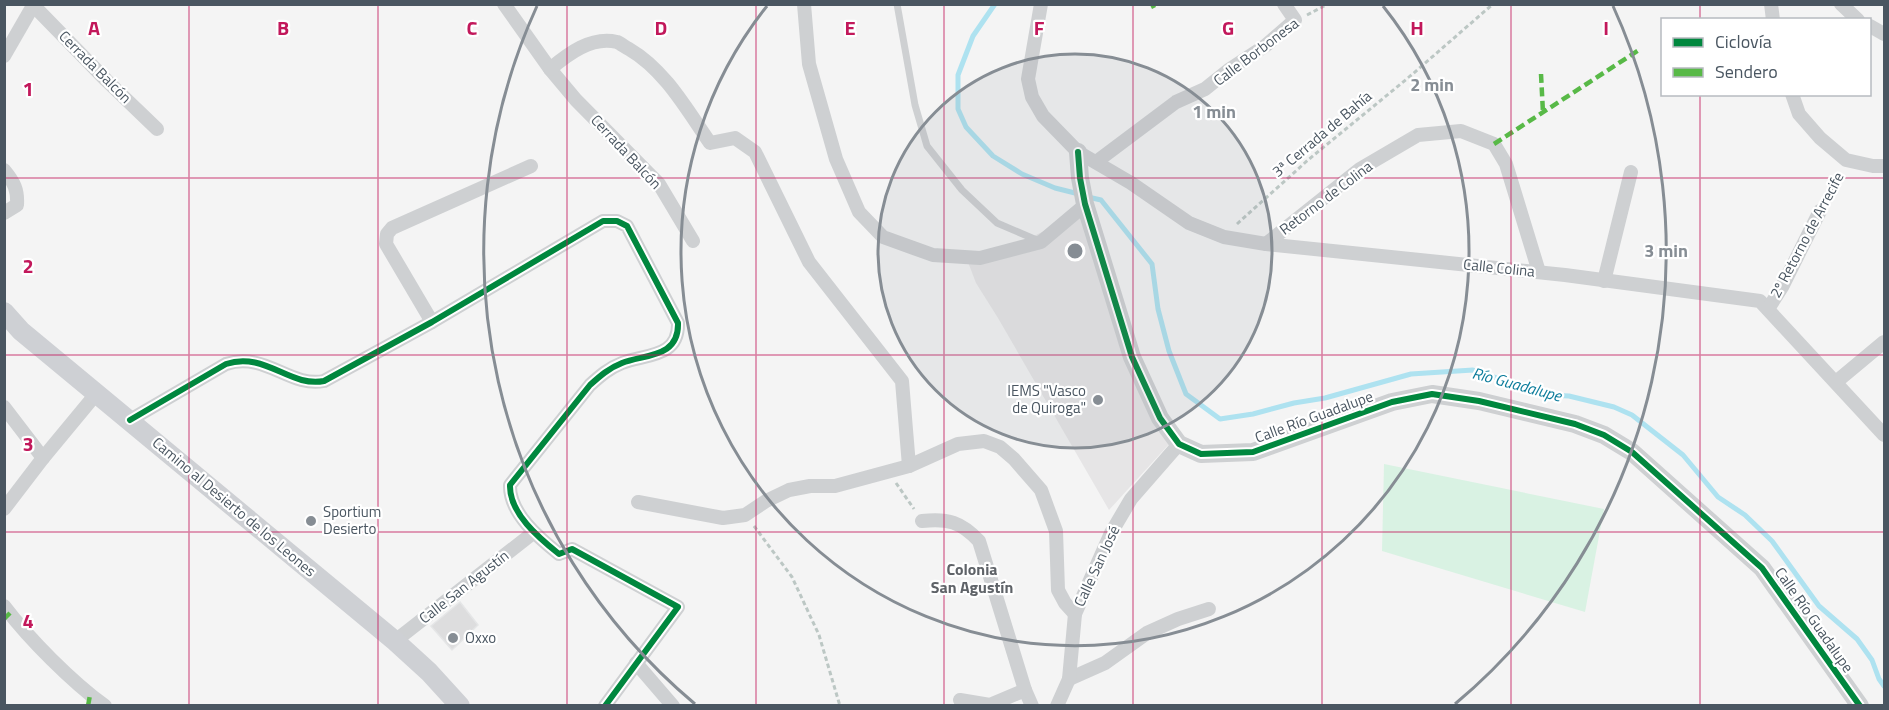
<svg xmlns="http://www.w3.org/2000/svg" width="1889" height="710" font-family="'Titillium Web',sans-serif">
	<rect width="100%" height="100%" fill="#f4f4f4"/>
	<path fill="#e6e5e6" d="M1084 211 1171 442 1109 510 998 318 976 283 968 262H982Z"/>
	<path fill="#d9f2e3" d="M1384 464 1604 509 1585 612 1382 551Z"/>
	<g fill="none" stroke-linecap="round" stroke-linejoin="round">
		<g stroke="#aee2f0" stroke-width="5">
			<path d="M995 4 973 36 958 75V109L966 127 993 156 1022 174 1055 188 1079 194"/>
			<path d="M1088 197 1101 200 1152 264 1158 309 1169 351 1186 394 1220 419 1253 414 1294 403 1325 398 1411 374 1473 370 1548 395 1569 396 1614 407 1632 415 1683 455 1718 497 1745 515 1772 541 1819 606 1857 639 1872 660 1879 679 1884 686"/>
		</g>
	</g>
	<path fill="#ddddde" stroke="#e5e6e7" stroke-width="1.5" d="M460 602 478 625 452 650 431 626Z"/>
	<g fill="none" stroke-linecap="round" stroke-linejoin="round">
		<g stroke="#bcc7c4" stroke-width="3" stroke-dasharray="4.5 3" stroke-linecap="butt">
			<path d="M1307 15 1328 4"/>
			<path d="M1827 199 1840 172"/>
			<path d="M1237 224 1308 160 1408 78 1493 4"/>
			<path d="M896 483 914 509"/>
			<path d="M754 526 792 577 819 635 840 706"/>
		</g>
		<path stroke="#ced0d2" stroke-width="7" d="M897 4 915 105 927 146 962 190 997 223 1039 241"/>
		<g stroke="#ced0d2" stroke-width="14">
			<path d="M504 4 550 69 576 100 659 184 693 241"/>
			<path d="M804 4 809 64 836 159 859 212 883 237 933 255 980 258 1041 242 1085 205"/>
			<path d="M1041 4 1028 79 1032 97 1043 116 1078 152 1131 183 1189 223 1224 237 1266 244 1565 275 1760 301 1884 435"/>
			<path d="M1771 4 1773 20"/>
			<path d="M1841 4 1858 20"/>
			<path d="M33 5 106 80 157 129"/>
			<path d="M1870 26 1884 34"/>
			<path d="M4 56 34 4"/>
			<path d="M550 69C568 54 591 36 617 42 620 43 625 47 629 49 665 70 687 110 710 143L735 138 755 152 809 262 902 381 909 466"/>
			<path d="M1792 94 1799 114 1820 138 1846 160 1873 166H1884"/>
			<path d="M1096 162 1176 102 1205 89 1230 69 1265 46 1295 20 1284 4"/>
			<path d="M4 170C14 182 18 190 17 205L4 213"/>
			<path d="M1266 244 1360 169 1418 135 1461 131 1494 144 1506 164 1539 272"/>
			<path d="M1604 281 1631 172"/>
			<path d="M1768 309 1782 287 1820 211"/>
			<path d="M432 322 386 244 387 234 392 228 531 166"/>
			<path d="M1836 382 1884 342"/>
			<path d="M4 407 43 458"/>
			<path d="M130 420 226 364C265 351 290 388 324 381L432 322 603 221H617L627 226 678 323C679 358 645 354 622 363 609 368 600 376 590 385L510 485C509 513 539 538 559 554L572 549 678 607 605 706"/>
			<path d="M638 502 723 518 745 515 766 501 789 490 810 486H835L909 466 958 444 984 441 1000 447 1014 459 1041 490 1056 531 1058 590 1065 603 1075 614"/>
			<path d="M4 509 43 458 96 394"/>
			<path d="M922 521C948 518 961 522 979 541L1025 690 1032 706"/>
			<path d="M4 606C29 639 72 682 105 706"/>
			<path d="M395 641 533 533"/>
			<path d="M636 663 673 706"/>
			<path d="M1069 679 1105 663 1147 633 1178 619 1209 609"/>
			<path d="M960 700 990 705 1025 690"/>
			<path d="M1057 706 1069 679 1075 614 1111 533 1131 499 1179 444"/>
		</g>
		<path stroke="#ced0d2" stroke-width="18" d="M1078 152 1080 178 1085 204 1132 357 1160 418 1179 444 1201 454 1253 452 1392 402 1432 394 1479 401 1575 424 1604 435 1632 452 1762 568 1860 706"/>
		<path stroke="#ced0d4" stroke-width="20" d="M4 312 21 331 395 641 429 672 460 706"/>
		<g stroke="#58b947" stroke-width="4.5" stroke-dasharray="9 4.5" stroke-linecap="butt">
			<path d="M1152 4 1154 8"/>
			<path d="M1541 74 1543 113"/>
			<path d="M1494 144 1639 50"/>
			<path d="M4 619 10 613"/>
			<path d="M88 706 90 695"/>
		</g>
		<g stroke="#fff" stroke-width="10">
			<g id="cycleway">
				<path d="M1078 152 1080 178 1085 204 1132 357 1160 418 1179 444 1201 454 1253 452 1392 402 1432 394 1479 401 1575 424 1604 435 1632 452 1762 568 1860 706"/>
				<path d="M130 420 226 364C265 351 290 388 324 381L432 322 603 221H617L627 226 678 323C679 358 645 354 622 363 609 368 600 376 590 385L510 485C509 513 539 538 559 554L572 549 678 607 605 706"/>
			</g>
		</g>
		<use href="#cycleway" stroke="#00873e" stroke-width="6"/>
	</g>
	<path fill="none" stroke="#c2185b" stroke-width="1.5" stroke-opacity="0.55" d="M189 4V706M378 4V706M567 4V706M756 4V706M944 4V706M1133 4V706M1322 4V706M1511 4V706M1700 4V20M1700 94V706M4 178H1884M4 355H1884M4 532H1884"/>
	<circle cx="1075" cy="251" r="197" fill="#868d94" fill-opacity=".12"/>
	<g fill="none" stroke="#868d94" stroke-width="3">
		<circle cx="1075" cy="251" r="197"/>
		<path d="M1383 6A394 394 0 1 1 767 6"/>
		<path d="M695 704A591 591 0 0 1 537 6M1613 6A591 591 0 0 1 1455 704"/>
	</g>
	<g fill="#868d94" stroke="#fff" stroke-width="2">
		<circle cx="1098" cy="400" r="6"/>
		<circle cx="311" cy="521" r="6"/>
		<circle cx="453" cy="638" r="6"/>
	</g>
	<g text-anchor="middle" stroke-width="4.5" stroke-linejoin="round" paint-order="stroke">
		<g font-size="15" fill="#4a5661" stroke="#fff">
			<text transform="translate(1256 52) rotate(-37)" y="5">Calle Borbonesa</text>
			<text transform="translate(95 67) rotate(45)" y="5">Cerrada Balcón</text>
			<text transform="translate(1322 134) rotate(-40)" y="5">3ª Cerrada de Bahía</text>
			<text transform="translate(626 152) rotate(47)" y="5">Cerrada Balcón</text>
			<text transform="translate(1326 198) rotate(-37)" y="5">Retorno de Colina</text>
			<text transform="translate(1807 235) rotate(-62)" y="5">2º Retorno de Arrecife</text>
			<text transform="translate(1499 268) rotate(6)" y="5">Calle Colina</text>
			<text transform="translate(1314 417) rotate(-20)" y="5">Calle Río Guadalupe</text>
			<text transform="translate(234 507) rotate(40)" y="5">Camino al Desierto de los Leones</text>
			<text transform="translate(1097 566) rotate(-65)" y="5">Calle San José</text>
			<text transform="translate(464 587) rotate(-38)" y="5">Calle San Agustín</text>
			<text transform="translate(1814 620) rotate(55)" y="5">Calle Río Guadalupe</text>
		</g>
		<g font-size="15" fill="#4a5661" stroke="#fff" text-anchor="start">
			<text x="1086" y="396" text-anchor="end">IEMS "Vasco<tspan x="1086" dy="17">de Quiroga"</tspan></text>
			<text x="323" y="517">Sportium<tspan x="323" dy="17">Desierto</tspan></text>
			<text x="465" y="643">Oxxo</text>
		</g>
		<g font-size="16" font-style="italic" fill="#0c7c9b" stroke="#fff">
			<text transform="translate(1517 384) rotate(15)" y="6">Río Guadalupe</text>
		</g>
		<g font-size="16" font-weight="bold" fill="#5f6368" stroke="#fff">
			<text x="972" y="575">Colonia<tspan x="972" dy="18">San Agustín</tspan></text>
		</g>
	</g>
	<g font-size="20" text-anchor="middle" font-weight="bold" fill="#c2185b" stroke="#fff" stroke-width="4.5" stroke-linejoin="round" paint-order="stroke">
		<text x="94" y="35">A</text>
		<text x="283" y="35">B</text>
		<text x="472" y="35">C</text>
		<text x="661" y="35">D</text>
		<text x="850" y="35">E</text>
		<text x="1039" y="35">F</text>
		<text x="1228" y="35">G</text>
		<text x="1417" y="35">H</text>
		<text x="1606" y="35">I</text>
		<text x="28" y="96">1</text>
		<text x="28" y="273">2</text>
		<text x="28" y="451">3</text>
		<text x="28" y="628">4</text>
	</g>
	<circle cx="1075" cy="251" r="9" fill="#868d94" stroke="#fff" stroke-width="3"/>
	<g font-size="18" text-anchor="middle" font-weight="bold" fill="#868d94" stroke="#fff" stroke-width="4.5" stroke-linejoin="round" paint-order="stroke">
		<text x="1432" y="91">2 min</text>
		<text x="1214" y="118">1 min</text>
		<text x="1666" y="257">3 min</text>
	</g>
	<rect width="1889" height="710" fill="none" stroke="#4a5661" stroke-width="12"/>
	<rect x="1661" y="18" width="210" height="78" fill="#ffffff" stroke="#b7bbc0" stroke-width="1.5"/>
	<rect x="1673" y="38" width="30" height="9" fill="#00873e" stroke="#b7bbc0" stroke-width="1.5"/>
	<text x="1715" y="48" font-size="18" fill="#4a5661">Ciclovía</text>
	<rect x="1673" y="68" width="30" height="9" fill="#58b947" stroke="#b7bbc0" stroke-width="1.5"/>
	<text x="1715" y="78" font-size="18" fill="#4a5661">Sendero</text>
</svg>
